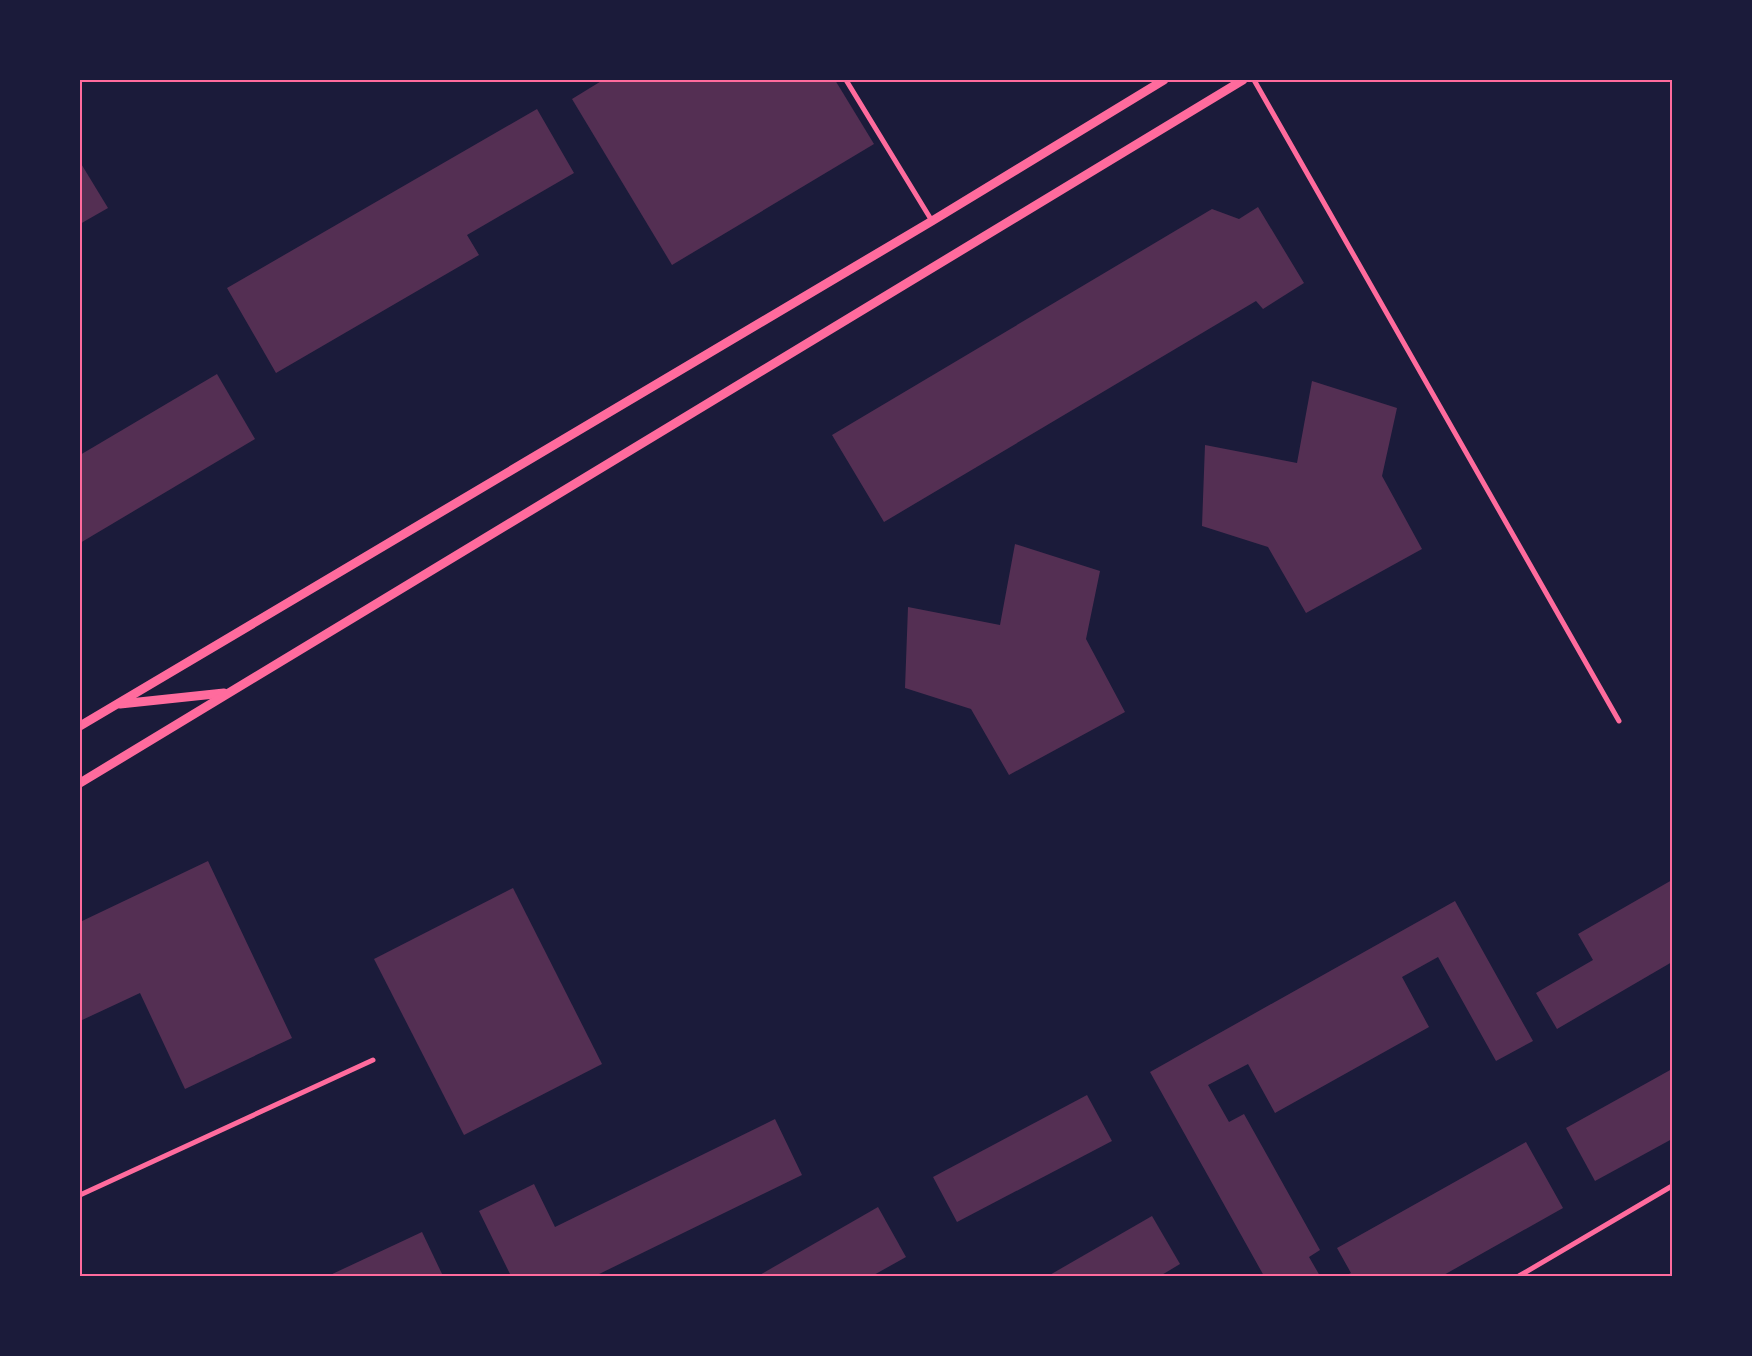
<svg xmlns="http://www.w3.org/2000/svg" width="1752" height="1356" font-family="'Asap Condensed',sans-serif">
	<rect width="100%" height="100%" fill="#1b1b3a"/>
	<g fill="#542f53">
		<path d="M603 80H835L874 144 672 265 572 99Z"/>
		<path d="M537 109 574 173 467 235 479 255 276 373 227 288Z"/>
		<path d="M80 162 108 208 80 224Z"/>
		<path d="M1258 207 1304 283 1263 309 1256 301 884 522 832 435 1212 209 1239 219Z"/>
		<path d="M217 374 255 439 80 543V455Z"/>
		<path d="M1312 381 1397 408 1382 476 1422 549 1306 613 1268 547 1202 526 1205 445 1297 463Z"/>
		<path d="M1015 544 1100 571 1086 639 1125 712 1009 775 971 709 905 688 908 607 1000 625Z"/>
		<path d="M208 861 292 1038 185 1089 140 993 80 1021V922Z"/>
		<path d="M1672 880V962L1557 1029 1536 993 1593 960 1578 934Z"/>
		<path d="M513 888 602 1064 464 1135 374 959Z"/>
		<path d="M1455 901 1533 1041 1496 1061 1438 957 1402 977 1429 1027 1275 1113 1248 1064 1208 1085 1229 1122 1244 1114 1320 1250 1309 1257 1320 1276H1264L1150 1072Z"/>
		<path d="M1672 1069V1139L1595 1181 1566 1128Z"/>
		<path d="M1087 1095 1112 1141 957 1222 933 1177Z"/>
		<path d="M775 1119 802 1175 595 1276H511L479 1211 534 1184 555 1227Z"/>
		<path d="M1526 1142 1563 1208 1442 1276H1345L1351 1273 1337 1248Z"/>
		<path d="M878 1207 906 1257 872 1276H758Z"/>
		<path d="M1152 1216 1180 1264 1160 1276H1048Z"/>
		<path d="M422 1232 443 1276H328Z"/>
	</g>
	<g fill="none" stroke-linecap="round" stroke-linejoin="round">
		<g stroke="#ff6b9d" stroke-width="5">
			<path d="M846 80 932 221"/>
			<path d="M1254 80 1619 721"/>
			<path d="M80 1195 373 1060"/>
			<path d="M1519 1276 1672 1186"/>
		</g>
		<g stroke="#ff6b9d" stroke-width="9">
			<path d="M120 704 224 693"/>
			<path d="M80 726 932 221 1164 80"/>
			<path d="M80 783 1243 80"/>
		</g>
	</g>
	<rect width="1752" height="1356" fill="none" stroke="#1b1b3a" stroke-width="162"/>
	<rect x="81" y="81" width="1590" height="1194" fill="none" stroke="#ff6b9d" stroke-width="2"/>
</svg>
